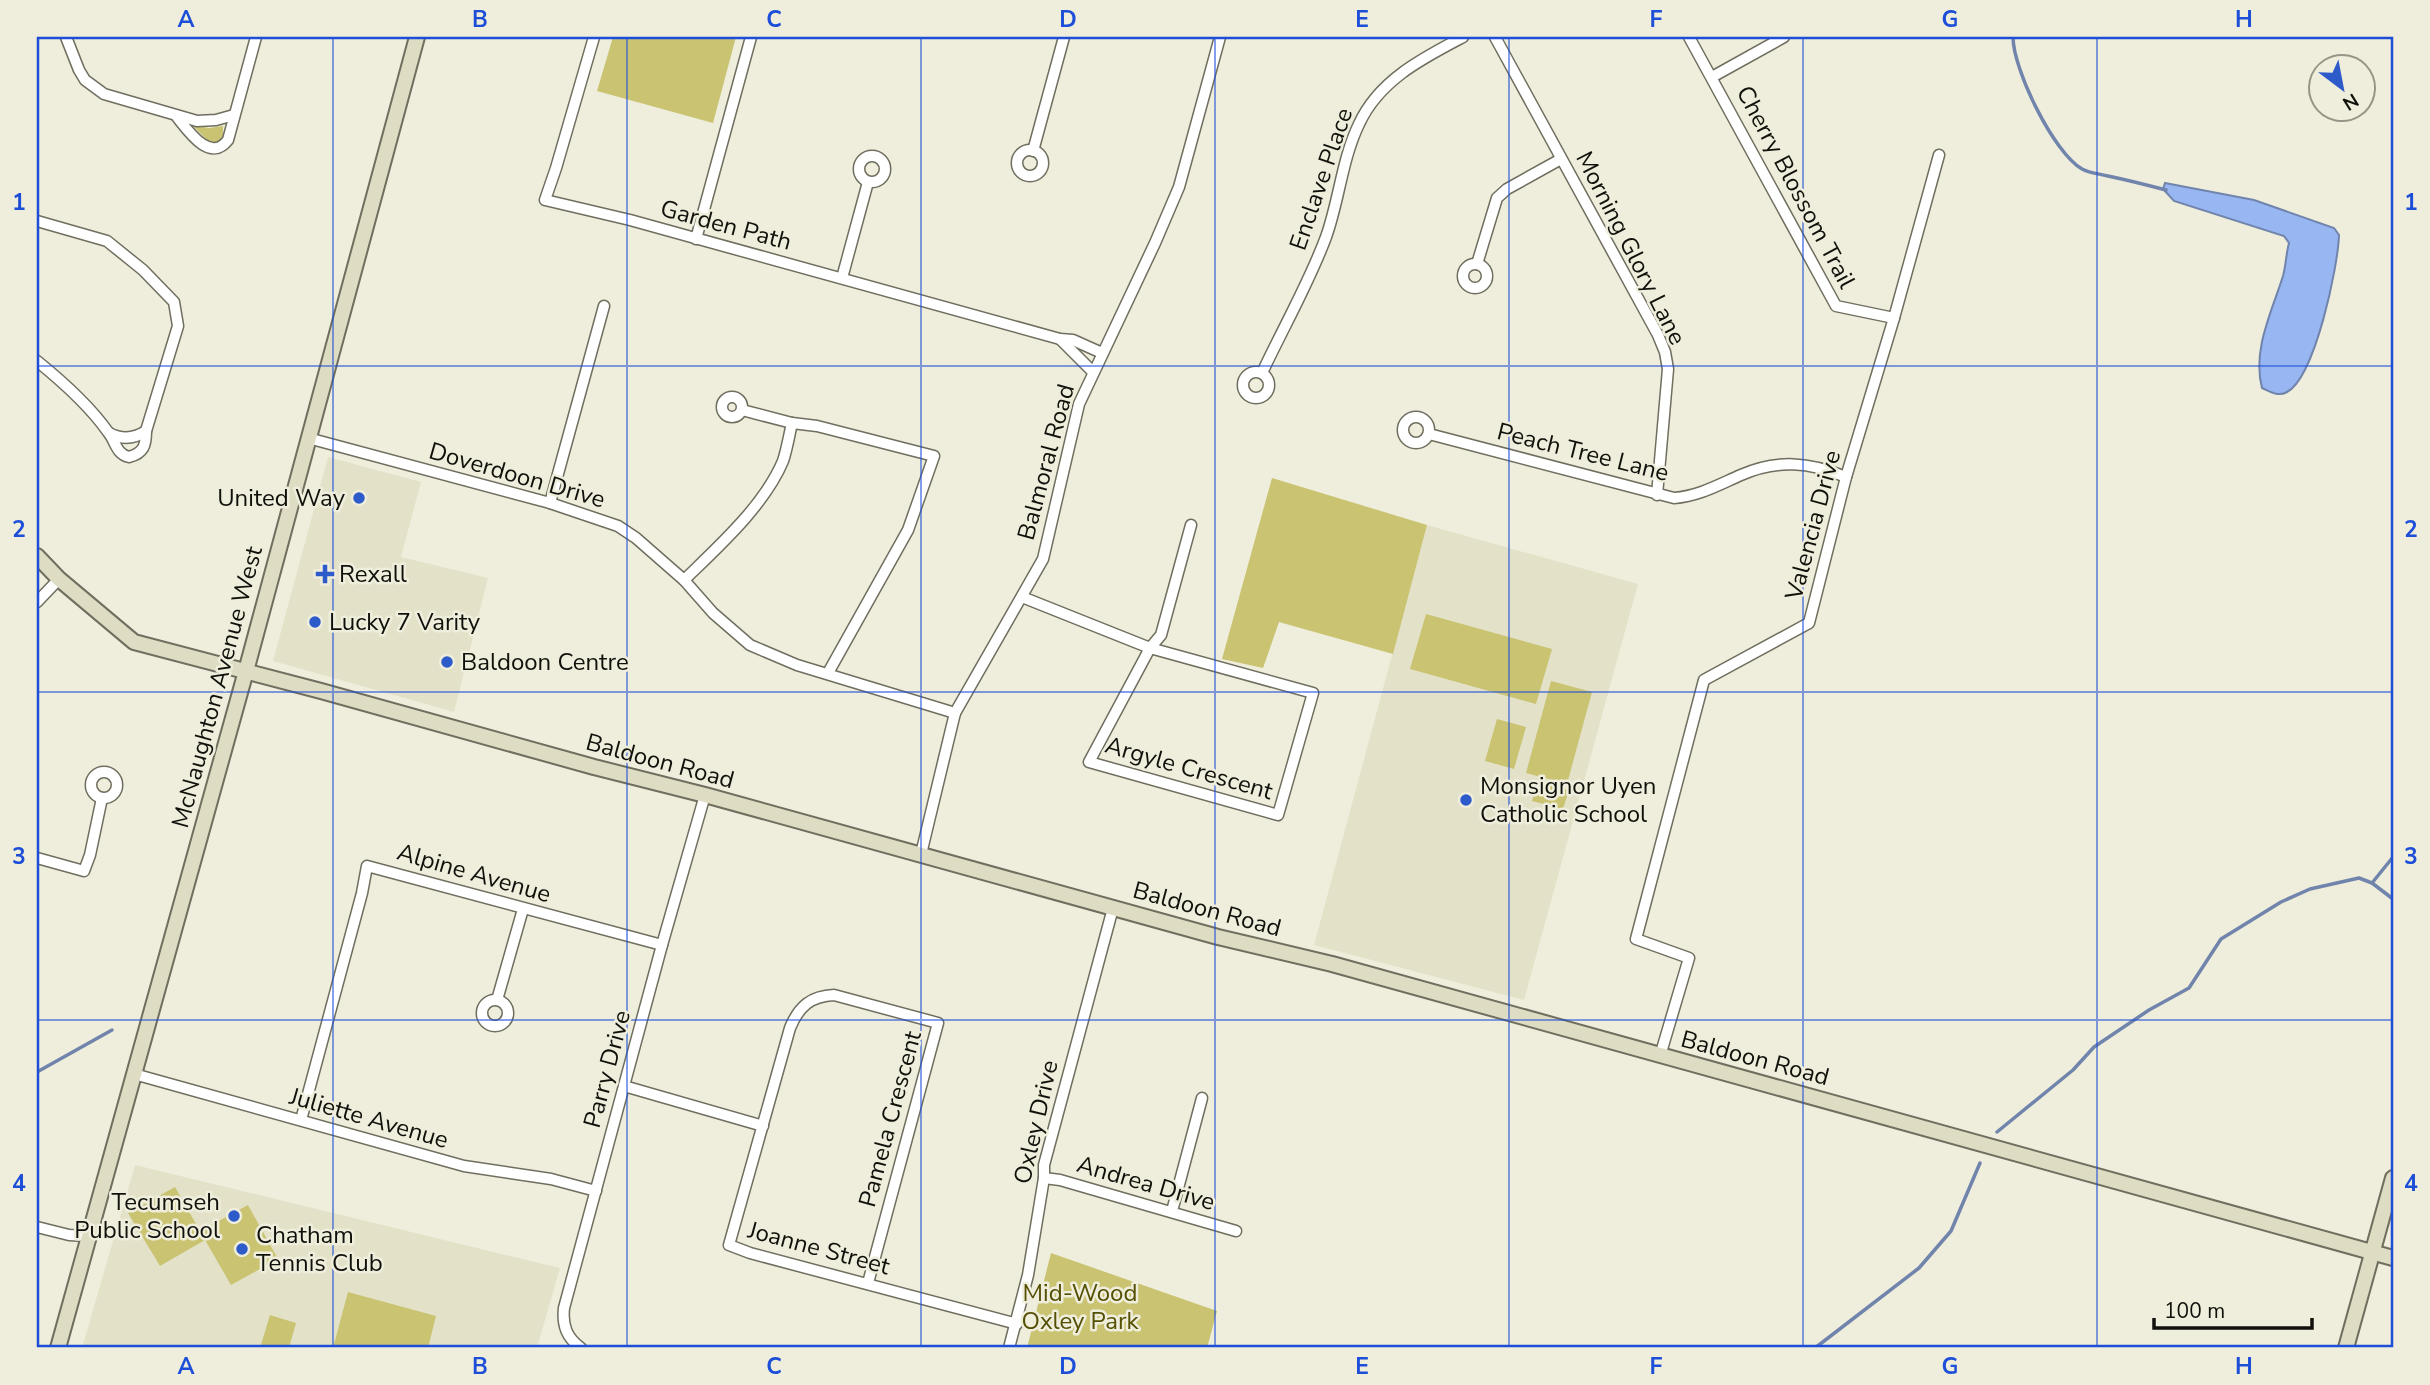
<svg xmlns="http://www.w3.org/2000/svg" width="2430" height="1385" font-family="'Nunito Sans',sans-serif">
	<rect width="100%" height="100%" fill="#efeedc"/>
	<g fill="#e3e2c9">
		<path d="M328 457 421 482 401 557 488 578 454 712 273 661Z"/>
		<path d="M1427 525 1638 584 1524 1000 1314 945Z"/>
		<path d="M135 1165 560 1268 537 1348H82Z"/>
	</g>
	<g fill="#c9c372">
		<path d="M613 37H736L713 123 597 91Z"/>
		<path d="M194 125 209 128 223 126V139L218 143 209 142 193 126Z"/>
		<path d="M1272 478 1427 525 1393 654 1279 622 1263 668 1222 659Z"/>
		<path d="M1426 614 1552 649 1536 704 1410 669Z"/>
		<path d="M1551 681 1592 692 1567 784 1526 773Z"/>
		<path d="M1497 719 1526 727 1514 769 1485 761Z"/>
		<path d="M1537 782 1569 790 1563 809 1532 801Z"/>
		<path d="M175 1187 200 1231 248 1205 278 1259 231 1285 205 1240 160 1266 128 1213Z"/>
		<path d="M1051 1253 1217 1311 1207 1348H1027Z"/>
		<path d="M348 1292 436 1316 428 1348H333Z"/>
		<path d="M270 1315 296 1323 289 1348H260Z"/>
	</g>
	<path fill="#98b6f1" stroke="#7084ac" stroke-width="2" d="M2165 183 2254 200 2334 228 2339 235C2338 267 2315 377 2287 392 2278 397 2271 392 2262 388 2252 350 2272 311 2283 276 2286 265 2286 254 2289 243L2284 236 2174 201 2163 189Z"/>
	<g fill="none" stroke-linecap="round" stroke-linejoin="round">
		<g stroke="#7084ac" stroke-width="3.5">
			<path d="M2013 37C2013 69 2053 152 2082 169 2089 173 2100 174 2108 176 2127 180 2147 185 2166 190"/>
			<path d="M2372 883 2393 857"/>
			<path d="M37 1072 112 1030"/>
			<path d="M1997 1132 2073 1070 2094 1047 2149 1010 2189 988 2221 939 2281 902 2310 889 2359 878 2372 883 2393 899"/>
			<path d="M1815 1348 1919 1268 1951 1231 1980 1163"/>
		</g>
		<g stroke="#6f6e5f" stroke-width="13">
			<g id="street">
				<path d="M66 37 79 70 85 80 104 94 197 121 216 120 234 115"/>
				<path d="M594 37 556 168 545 200 630 220 1060 339 1073 340 1102 353"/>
				<path d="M1495 37 1658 335 1665 352 1668 369 1657 495"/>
				<path d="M1689 37 1836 306 1894 318"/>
				<path d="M1712 77 1784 37"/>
				<path d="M177 117C189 132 210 163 228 140L256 37"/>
				<circle cx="1030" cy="163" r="13"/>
				<path d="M1033 151 1064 37"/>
				<circle cx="872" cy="169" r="13"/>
				<path d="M37 221 107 241 143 270 174 302 178 326 146 431C146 445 144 453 129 457 116 454 116 442 108 432 89 405 63 382 37 361"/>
				<path d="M696 239 751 37"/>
				<path d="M1477 264 1497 198 1507 189 1561 159"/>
				<circle cx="1475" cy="276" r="12"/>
				<path d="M842 278 868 182"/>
				<path d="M1060 339 1093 372"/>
				<circle cx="1256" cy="385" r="13"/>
				<path d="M1262 373C1283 328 1309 283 1326 237 1339 201 1342 159 1359 124 1379 80 1423 58 1463 37"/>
				<circle cx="732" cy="407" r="10"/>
				<path d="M742 410 792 423 817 426 934 456 908 530 828 673"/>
				<circle cx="1416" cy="430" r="13"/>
				<path d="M109 433C122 440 134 439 146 431"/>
				<path d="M1429 434 1674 498C1699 496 1718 485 1741 475 1777 459 1810 462 1846 477"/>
				<path d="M308 438 550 503 618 526 636 538 684 580 713 613 750 645 797 665 955 713"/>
				<path d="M550 503 604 306"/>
				<path d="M684 580C718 547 764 506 783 461 787 449 789 436 792 423"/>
				<path d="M1022 597 1150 648 1313 693 1278 815 1089 762 1150 648 1161 635 1191 525"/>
				<path d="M37 602 59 579"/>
				<circle cx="104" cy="785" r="13"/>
				<path d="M921 854 955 713 1043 559 1079 404 1155 243 1179 187 1220 37"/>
				<path d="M37 858 84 871 90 855 102 798"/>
				<path d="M497 1000 523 909"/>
				<circle cx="495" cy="1013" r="13"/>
				<path d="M1660 1056 1689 958 1636 939 1704 680 1809 623 1846 477 1894 318 1939 155"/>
				<path d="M134 1074 464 1166 551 1179 596 1191"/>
				<path d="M624 1086 763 1126"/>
				<path d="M301 1120 362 893 367 866 662 945"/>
				<path d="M1044 1178 1060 1180 1236 1231"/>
				<path d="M1172 1211 1202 1098"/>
				<path d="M37 1227 69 1235 88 1236"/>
				<path d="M868 1283 938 1023 834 995C811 996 799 1006 790 1028L729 1245 750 1253 1017 1324"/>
				<path d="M581 1348C567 1338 562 1326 564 1308L662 945 705 795"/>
				<path d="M1009 1348 1028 1275 1044 1178V1165L1113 908"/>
			</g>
		</g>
		<g stroke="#6f6e5f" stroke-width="18">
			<g id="secondary">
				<path d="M37 556 59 579 134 642 321 691 594 767 705 795 1218 937 1332 964 2393 1258"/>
				<path d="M58 1348 246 671 417 37"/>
				<path d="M2346 1348 2393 1178"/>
			</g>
		</g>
		<use href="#street" stroke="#fff" stroke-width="10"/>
		<use href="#secondary" stroke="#dedcc2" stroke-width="14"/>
	</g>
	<path fill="none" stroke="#1d4ed8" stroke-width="2" stroke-opacity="0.55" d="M333 37V1348M627 37V1348M921 37V1348M1215 37V1348M1509 37V1348M1803 37V1348M2097 37V1348M37 366H2393M37 692H2393M37 1020H2393"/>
	<g fill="#2d5bca" stroke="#efeedc" stroke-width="2.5">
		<circle cx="359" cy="498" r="7"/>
		<path d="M321.5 563.5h7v7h7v7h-7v7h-7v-7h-7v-7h7z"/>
		<circle cx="315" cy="622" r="7"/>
		<circle cx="447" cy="662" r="7"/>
		<circle cx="1466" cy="800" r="7"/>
		<circle cx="234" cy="1216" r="7"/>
		<circle cx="242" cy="1249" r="7"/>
	</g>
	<g text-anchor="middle" stroke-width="5" stroke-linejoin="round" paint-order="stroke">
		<g font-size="24" fill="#11110b" stroke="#efeedc">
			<text transform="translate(1321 179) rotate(-71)" y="8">Enclave Place</text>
			<text transform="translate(1796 187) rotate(62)" y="8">Cherry Blossom Trail</text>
			<text transform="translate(726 225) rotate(15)" y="8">Garden Path</text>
			<text transform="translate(1631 248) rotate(63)" y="8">Morning Glory Lane</text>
			<text transform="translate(1583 452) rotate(14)" y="8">Peach Tree Lane</text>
			<text transform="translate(1046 462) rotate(-75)" y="8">Balmoral Road</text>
			<text transform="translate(517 475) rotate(16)" y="8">Doverdoon Drive</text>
			<text transform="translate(1813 525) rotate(-75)" y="8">Valencia Drive</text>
			<text transform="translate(217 687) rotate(-75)" y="8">McNaughton Avenue West</text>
			<text transform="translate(660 761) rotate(15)" y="8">Baldoon Road</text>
			<text transform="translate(1189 768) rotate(16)" y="8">Argyle Crescent</text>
			<text transform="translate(474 873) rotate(16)" y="8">Alpine Avenue</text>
			<text transform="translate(1207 909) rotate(15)" y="8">Baldoon Road</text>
			<text transform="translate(1755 1058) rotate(15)" y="8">Baldoon Road</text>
			<text transform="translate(607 1069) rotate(-75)" y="8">Parry Drive</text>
			<text transform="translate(369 1118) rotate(16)" y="8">Juliette Avenue</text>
			<text transform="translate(890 1119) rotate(-75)" y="8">Pamela Crescent</text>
			<text transform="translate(1036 1122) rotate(-77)" y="8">Oxley Drive</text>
			<text transform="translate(1146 1183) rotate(16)" y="8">Andrea Drive</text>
			<text transform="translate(819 1248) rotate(15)" y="8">Joanne Street</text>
		</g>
		<g font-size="24" fill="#11110b" stroke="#efeedc" text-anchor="start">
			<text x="345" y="506" text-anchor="end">United Way</text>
			<text x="339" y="582">Rexall</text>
			<text x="329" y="630">Lucky 7 Varity</text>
			<text x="461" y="670">Baldoon Centre</text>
			<text x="1480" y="794">Monsignor Uyen<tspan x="1480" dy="28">Catholic School</tspan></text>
			<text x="220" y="1210" text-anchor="end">Tecumseh<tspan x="220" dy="28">Public School</tspan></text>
			<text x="256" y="1243">Chatham<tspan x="256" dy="28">Tennis Club</tspan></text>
		</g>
		<g font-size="24" fill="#554f04" stroke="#efeedc">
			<text x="1080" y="1301">Mid-Wood<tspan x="1080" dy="28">Oxley Park</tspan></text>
		</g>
	</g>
	<rect width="2430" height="1385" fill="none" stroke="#efeedc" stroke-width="77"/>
	<g transform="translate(2342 88) rotate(148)"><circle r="33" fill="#efeedc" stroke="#969688" stroke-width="2"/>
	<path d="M0-5L12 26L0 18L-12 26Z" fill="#2d5bca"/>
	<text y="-10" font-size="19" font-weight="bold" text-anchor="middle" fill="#11110b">N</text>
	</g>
	<path d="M2154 1318v10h158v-10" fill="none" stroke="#11110b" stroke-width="3.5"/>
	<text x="2164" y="1318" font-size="21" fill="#11110b" stroke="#efeedc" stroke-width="5" paint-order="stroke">100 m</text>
	<rect x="38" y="38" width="2354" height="1308" fill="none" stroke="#1d4ed8" stroke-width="2.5"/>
	<g font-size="23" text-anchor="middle" font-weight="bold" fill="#1d4ed8">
		<text x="186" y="27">A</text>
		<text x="480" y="27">B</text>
		<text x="774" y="27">C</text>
		<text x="1068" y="27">D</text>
		<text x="1362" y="27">E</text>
		<text x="1656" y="27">F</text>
		<text x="1950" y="27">G</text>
		<text x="2244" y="27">H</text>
		<text x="19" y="210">1</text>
		<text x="2411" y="210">1</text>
		<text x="19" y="537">2</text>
		<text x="2411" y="537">2</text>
		<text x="19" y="864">3</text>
		<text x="2411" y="864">3</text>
		<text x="19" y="1191">4</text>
		<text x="2411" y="1191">4</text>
		<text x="186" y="1374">A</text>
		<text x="480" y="1374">B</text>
		<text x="774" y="1374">C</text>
		<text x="1068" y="1374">D</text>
		<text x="1362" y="1374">E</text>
		<text x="1656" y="1374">F</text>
		<text x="1950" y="1374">G</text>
		<text x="2244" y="1374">H</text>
	</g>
</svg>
